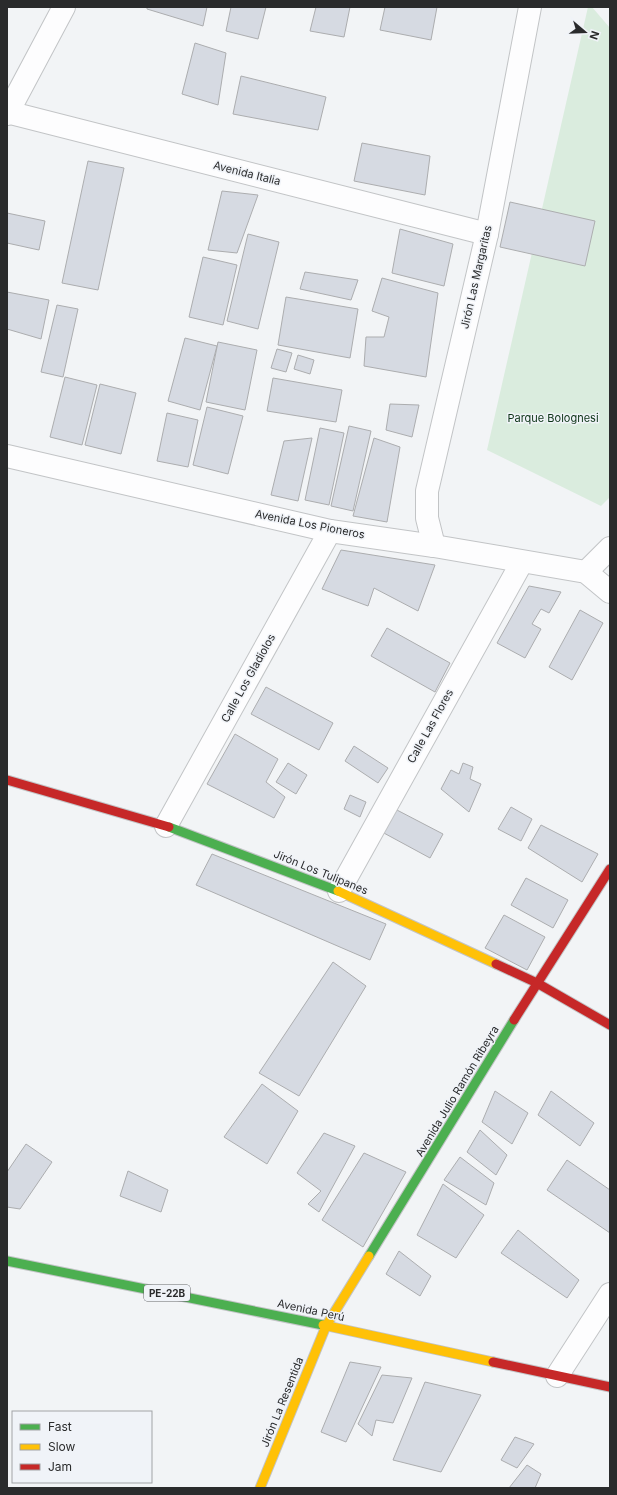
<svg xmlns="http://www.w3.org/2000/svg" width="617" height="1495" font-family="Inter,sans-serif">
	<rect width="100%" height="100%" fill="#f2f4f6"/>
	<path fill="#daecde" d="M588 7H592L610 28V497L601 506 487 450Z"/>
	<g fill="#d6dae2" stroke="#acadaf">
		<path d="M147 7H207L203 26 147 9Z"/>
		<path d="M231 7H266L258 39 226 31Z"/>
		<path d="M316 7H350L344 37 310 31Z"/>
		<path d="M385 7H437L431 40 380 30Z"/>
		<path d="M195 43 226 53 218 105 182 94Z"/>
		<path d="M241 76 326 97 318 130 233 114Z"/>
		<path d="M362 143 430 156 425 195 354 181Z"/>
		<path d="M88 161 124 168 98 290 62 283Z"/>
		<path d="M222 191 258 195 237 253 208 250Z"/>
		<path d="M510 202 595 221 585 266 500 247Z"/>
		<path d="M7 213 45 221 39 250 7 243Z"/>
		<path d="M400 229 453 244 444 286 392 273Z"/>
		<path d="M248 234 279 242 258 329 227 321Z"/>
		<path d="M203 257 237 265 223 325 189 317Z"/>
		<path d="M305 272 358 280 351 300 300 289Z"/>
		<path d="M382 278 438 293 426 377 364 366 366 337H384L389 317 372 311Z"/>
		<path d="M7 292 49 300 41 339 7 329Z"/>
		<path d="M286 297 358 309 350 358 278 345Z"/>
		<path d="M57 305 78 309 63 377 41 372Z"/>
		<path d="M185 338 217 346 200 410 168 401Z"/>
		<path d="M218 342 257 350 245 410 206 402Z"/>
		<path d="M277 349 292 353 286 372 271 368Z"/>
		<path d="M298 355 314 360 310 374 294 369Z"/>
		<path d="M65 377 97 385 82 445 50 437Z"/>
		<path d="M273 378 342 390 336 422 267 411Z"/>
		<path d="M100 384 136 393 121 454 85 445Z"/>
		<path d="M390 404 419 405 412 437 386 430Z"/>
		<path d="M207 407 243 416 228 474 193 465Z"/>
		<path d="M167 413 198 420 188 467 157 461Z"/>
		<path d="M349 426 371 431 353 511 331 506Z"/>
		<path d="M320 428 344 433 329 505 305 500Z"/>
		<path d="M312 438 298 501 271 495 284 441Z"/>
		<path d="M374 438 400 447 387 522 353 516Z"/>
		<path d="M341 550 435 565 418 611 374 588 368 606 322 589Z"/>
		<path d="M529 586 561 592 549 613 541 609 532 624 541 629 525 658 497 643Z"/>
		<path d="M580 610 603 623 572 680 549 667Z"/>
		<path d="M387 628 450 663 435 692 371 656Z"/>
		<path d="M266 687 333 723 319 750 251 714Z"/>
		<path d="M235 734 278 759 266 782 285 797 274 818 207 784Z"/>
		<path d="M354 746 388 768 378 783 345 761Z"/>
		<path d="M288 763 307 775 296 794 276 782Z"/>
		<path d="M463 763 473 767 470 779 481 784 469 812 441 789 451 770 459 774Z"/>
		<path d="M350 795 366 802 360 817 344 809Z"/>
		<path d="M511 807 532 819 521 841 498 829Z"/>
		<path d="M395 809 443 834 430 858 382 832Z"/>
		<path d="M541 825 598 854 582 882 528 848Z"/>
		<path d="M212 854 386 924 370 960 196 885Z"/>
		<path d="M526 878 568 900 553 928 511 905Z"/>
		<path d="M504 915 545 937 527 970 485 948Z"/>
		<path d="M333 962 366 986 299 1096 259 1073Z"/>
		<path d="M262 1084 298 1111 267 1164 224 1137Z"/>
		<path d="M495 1091 528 1113 512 1144 482 1122Z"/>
		<path d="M551 1091 594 1123 580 1146 538 1115Z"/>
		<path d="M480 1130 507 1155 496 1175 467 1152Z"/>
		<path d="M324 1133 355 1146 319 1212 308 1204 321 1191 297 1173Z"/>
		<path d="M26 1144 52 1162 20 1209 7 1207V1172Z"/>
		<path d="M364 1153 406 1172 363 1247 322 1220Z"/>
		<path d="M460 1157 494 1183 486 1205 444 1180Z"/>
		<path d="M567 1160 610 1190V1233L547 1190Z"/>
		<path d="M128 1171 168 1190 161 1212 120 1196Z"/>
		<path d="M443 1184 484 1215 456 1258 417 1235Z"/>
		<path d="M518 1230 579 1280 567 1298 501 1253Z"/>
		<path d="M399 1251 431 1276 420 1296 386 1274Z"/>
		<path d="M350 1362 381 1367 346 1442 321 1432Z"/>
		<path d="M382 1375 412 1378 393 1423 376 1420 372 1436 358 1424Z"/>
		<path d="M425 1382 481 1395 441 1472 393 1460Z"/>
		<path d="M515 1437 534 1444 517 1468 501 1460Z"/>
		<path d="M527 1465 541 1474 535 1488H509Z"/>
	</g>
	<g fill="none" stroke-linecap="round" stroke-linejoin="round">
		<g stroke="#c2c4c6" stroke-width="24">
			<g id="street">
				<path d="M7 112 487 234"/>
				<path d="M7 114 64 7"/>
				<path d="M7 456 330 531 434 546 586 572 610 592"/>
				<path d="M434 546 427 518V491L487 234 530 7"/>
				<path d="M586 572 610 548"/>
				<path d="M166 826 330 531"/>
				<path d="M339 891 522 562"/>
				<path d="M557 1376 610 1294"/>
			</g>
		</g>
		<g stroke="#c2c4c6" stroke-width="11">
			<g id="fast">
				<path d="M169 827 338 891"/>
				<path d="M369 1256 514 1020"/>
				<path d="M7 1261 323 1325"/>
			</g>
		</g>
		<g stroke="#c2c4c6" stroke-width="11">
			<g id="slow">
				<path d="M338 891 496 964"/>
				<path d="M323 1325 493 1362"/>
				<path d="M260 1488 326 1326 369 1256"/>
			</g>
		</g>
		<g stroke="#c2c4c6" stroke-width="11">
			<g id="jam">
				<path d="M7 780 169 827"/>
				<path d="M496 964 537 983 610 1025"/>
				<path d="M514 1020 610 869"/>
				<path d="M493 1362 610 1387"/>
			</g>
		</g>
		<use href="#street" stroke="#fdfdfe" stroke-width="22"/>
		<use href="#fast" stroke="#4caf50" stroke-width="9"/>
		<use href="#slow" stroke="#ffc107" stroke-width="9"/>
		<use href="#jam" stroke="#c62828" stroke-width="9"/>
	</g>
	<g text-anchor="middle" stroke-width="3" stroke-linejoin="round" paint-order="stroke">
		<rect fill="#f0f3f8" stroke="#656769" stroke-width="1" x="144" y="1285" width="46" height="16" rx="3"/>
		<g font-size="10" font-weight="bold" fill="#2a2b2c">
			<text x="167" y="1297">PE-22B</text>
		</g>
		<g font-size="11" fill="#2a2b2c" stroke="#f0f3f8">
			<text transform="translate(247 173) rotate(14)" y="4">Avenida Italia</text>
			<text transform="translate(476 277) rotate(-77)" y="4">Jirón Las Margaritas</text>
			<text transform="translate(310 524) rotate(11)" y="4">Avenida Los Pioneros</text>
			<text transform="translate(248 678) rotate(-61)" y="4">Calle Los Gladiolos</text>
			<text transform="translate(430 726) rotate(-61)" y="4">Calle Las Flores</text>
			<text transform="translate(321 872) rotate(22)" y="4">Jirón Los Tulipanes</text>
			<text transform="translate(457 1091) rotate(-59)" y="4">Avenida Julio Ramón Ribeyra</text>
			<text transform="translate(311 1310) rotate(12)" y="4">Avenida Perú</text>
			<text transform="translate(282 1402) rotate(-68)" y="4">Jirón La Resentida</text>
		</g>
		<g font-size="11" fill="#0b3315" stroke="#f0f3f8">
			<text x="553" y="422">Parque Bolognesi</text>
		</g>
	</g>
	<rect width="617" height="1495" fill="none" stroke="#2a2b2c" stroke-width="16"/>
	<rect x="12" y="1411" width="140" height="72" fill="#f0f3f8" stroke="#a1a3a6"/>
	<rect x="20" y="1424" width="20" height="6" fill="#4caf50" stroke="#a1a3a6"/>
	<text x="48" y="1431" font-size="12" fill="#2a2b2c">Fast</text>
	<rect x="20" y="1444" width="20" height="6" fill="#ffc107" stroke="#a1a3a6"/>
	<text x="48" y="1451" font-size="12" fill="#2a2b2c">Slow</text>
	<rect x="20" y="1464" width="20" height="6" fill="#c62828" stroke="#a1a3a6"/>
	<text x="48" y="1471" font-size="12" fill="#2a2b2c">Jam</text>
	<g transform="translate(585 32) rotate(109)" stroke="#f0f3f8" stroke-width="3" paint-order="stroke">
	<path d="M0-3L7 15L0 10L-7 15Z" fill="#2a2b2c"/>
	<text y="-6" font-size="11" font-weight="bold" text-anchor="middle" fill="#2a2b2c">N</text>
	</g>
</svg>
